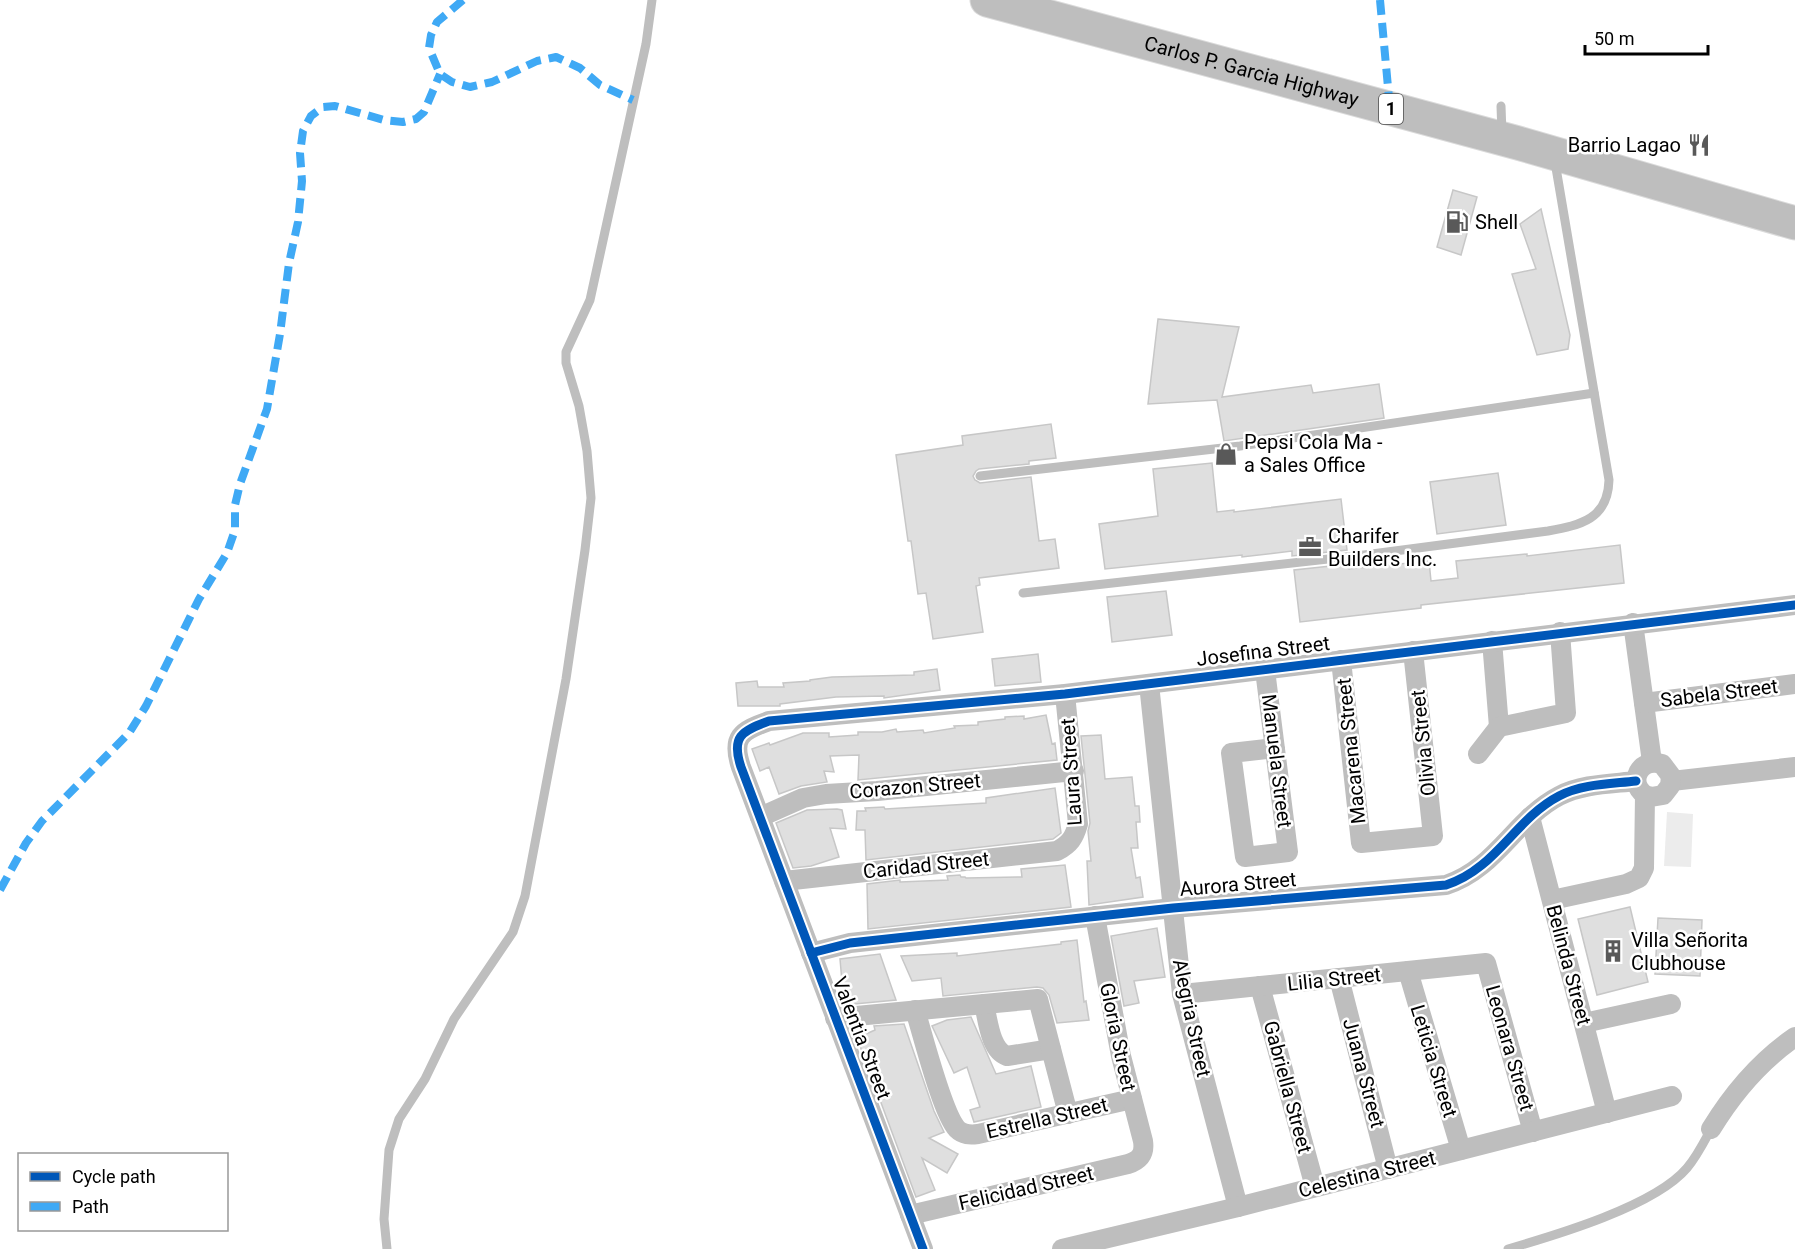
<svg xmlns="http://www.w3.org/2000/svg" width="1795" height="1249" font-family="Roboto,sans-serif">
	<rect width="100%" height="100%" fill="#fff"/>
	<path fill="#ececec" d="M1667 812 1693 814 1691 867 1664 866Z"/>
	<g fill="#dfdfdf" stroke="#c7c7c7" stroke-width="1.5">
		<path d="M1453 190 1477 197 1461 255 1437 247Z"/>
		<path d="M1541 209 1570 335 1568 349 1537 355 1512 274 1536 269 1520 224Z"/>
		<path d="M1158 319 1239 327 1222 397 1311 385 1313 393 1379 384 1384 418 1224 441 1217 400 1148 404Z"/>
		<path d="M1051 424 1056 458 1029 461V464L979 469 976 471 973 476 975 480 980 483 1031 477 1039 541 1055 539 1059 568 979 578 980 585 976 586 983 632 933 639 926 593 918 594 911 541H908L896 455 963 445 962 436Z"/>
		<path d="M1212 463 1217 512 1234 510V512L1341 499 1347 550 1292 556V551L1242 557V555L1105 569 1099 524 1158 516 1153 469Z"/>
		<path d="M1498 473 1506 525 1437 534 1430 482Z"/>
		<path d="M1620 545 1624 583 1421 605V608L1300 622 1294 570 1349 564V569L1429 561 1431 581 1458 578 1456 561 1527 554V556Z"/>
		<path d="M1166 591 1172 635 1112 642 1107 597Z"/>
		<path d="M1038 654 1041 682 995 686 992 659Z"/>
		<path d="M937 669 940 690 884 698V696L836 697 780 704V706H738L736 683 757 681 758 687H784L783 683 810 681V680L832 677 914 675V672Z"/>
		<path d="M1046 715 1052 744 1055 743 1057 760 858 780 859 755 830 756 834 772 824 771 827 782 801 786 779 794 769 767 760 771 752 749 769 743 770 745 803 733H829V737L858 735V732H882L896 729 897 732 923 730 924 733 955 728 954 726 978 725V722L1005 719V717L1024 716V719Z"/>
		<path d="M1101 735 1105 779 1132 777 1135 806H1139L1140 822H1136L1138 848H1131L1136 878 1140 877 1143 897 1089 905 1087 861H1091L1088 831 1090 823 1081 736Z"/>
		<path d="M1055 788 1061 833 1053 839 866 860 865 830H856L857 811H866L865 808 884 807 885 809 986 803V798Z"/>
		<path d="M837 809 842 810 846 829 830 828 839 857 811 866 793 868 776 823 807 810Z"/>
		<path d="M1065 865 1071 907 868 929 867 884 900 880V882L948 880 947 876 960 875 961 877H965L966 878 1022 877 1021 869Z"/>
		<path d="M1630 907 1648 982 1597 995 1578 919Z"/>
		<path d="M1658 918 1702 920 1700 976 1655 974Z"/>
		<path d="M1157 928 1165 977 1134 981 1139 1003 1124 1006 1111 936Z"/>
		<path d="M1077 940 1084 1002 1086 1001 1089 1020 1057 1023 1049 995 1043 988 1037 987 943 996 941 978 912 981 901 956 957 953V956L1061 944V942Z"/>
		<path d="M880 954 896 1000 844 1005 840 959Z"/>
		<path d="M971 1017 996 1074 1031 1066 1041 1107 974 1122 970 1110 980 1107 967 1067 954 1073 932 1026 947 1020Z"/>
		<path d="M904 1024 934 1111 944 1132 929 1138 958 1154 947 1173 922 1158 935 1190 916 1197 857 1038 875 1030 874 1026Z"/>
	</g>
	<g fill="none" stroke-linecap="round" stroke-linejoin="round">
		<g stroke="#dbdbdb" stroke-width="35">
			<g id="highway">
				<path id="s1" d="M987 0 1518 143 1795 223"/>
			</g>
		</g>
		<g stroke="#bebebe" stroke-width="9">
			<path d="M1501 106 1502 134"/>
			<path d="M980 476 1240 446 1594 393"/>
			<path d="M1023 593 1364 555 1548 531C1581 525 1608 519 1609 480L1555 162"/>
			<path d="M387 1249 384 1219 389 1150 399 1119 425 1079 454 1019 513 932 525 896 566 679 585 550 591 498 587 451 579 406 566 363V352L590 300 646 44 652 0"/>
			<path d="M1508 1249C1556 1235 1655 1206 1687 1168 1697 1156 1704 1142 1711 1129"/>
		</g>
		<g stroke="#bebebe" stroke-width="20">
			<path d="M1633 623 1652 762"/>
			<path d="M1492 641 1499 727"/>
			<path d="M1341 660 1361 843 1433 836 1413 651"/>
			<path d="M1265 670 1288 852 1245 857 1231 753 1275 748"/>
			<path d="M1149 684 1182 994 1238 1207"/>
			<path d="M1644 703 1795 684"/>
			<path d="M1478 754 1499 727 1566 713 1560 632"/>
			<path d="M1672 781 1795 767"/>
			<path d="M760 817 803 798 826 794 877 791 1074 771"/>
			<path d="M1530 817 1607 1113"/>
			<path d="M784 881 1057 851C1070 844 1074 838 1078 824L1065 694"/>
			<path d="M1552 900 1626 884 1639 878 1644 868 1645 795C1627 782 1640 757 1662 764L1671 776 1670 786 1663 795 1651 797 1645 795"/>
			<path d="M811 953 850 943 1173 908 1446 885C1496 869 1515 819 1559 796 1582 784 1610 784 1636 781"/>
			<path d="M1408 971 1461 1150"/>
			<path d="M1339 978 1388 1169"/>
			<path d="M1260 986 1315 1187"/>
			<path d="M1182 994 1486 963 1533 1132"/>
			<path d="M984 1004C988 1020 990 1050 1007 1056L1051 1049"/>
			<path d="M915 1010C923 1035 942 1113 957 1129 963 1135 970 1135 978 1134L1132 1099"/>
			<path d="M835 1018 1038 999 1068 1114"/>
			<path d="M1584 1023 1671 1004"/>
			<path d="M1711 1129C1733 1093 1760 1061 1795 1037"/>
			<path d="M910 1215 1128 1164C1140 1160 1145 1154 1143 1141L1121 1056 1095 916"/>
			<path d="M923 1249 741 767C731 737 741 731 769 721L1065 694 1795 605"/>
			<path d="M1062 1249 1238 1207 1672 1096"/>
		</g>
		<use href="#highway" stroke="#bebebe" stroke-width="33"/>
		<g stroke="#3fa9f5" stroke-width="8" stroke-dasharray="15 8" stroke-linecap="butt">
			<path d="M463 0 437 22 431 35 429 48 440 74 452 82 470 87 492 82 537 61 556 57 580 68 600 85 633 100"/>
			<path d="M1380 0 1390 109"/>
			<path d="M0 890 26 843 42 821 129 733 146 706 199 599 227 553 235 530V505L240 484 267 409 280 334 289 263 298 222 302 181 300 153 303 131 311 116 323 107 335 106 384 120 403 122 416 119 424 112 440 74"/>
		</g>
		<g stroke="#fff" stroke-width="13">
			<g id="cycleway">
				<path d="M811 953 850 943 1173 908 1446 885C1496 869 1515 819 1559 796 1582 784 1610 784 1636 781"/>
				<path d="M923 1249 741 767C731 737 741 731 769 721L1065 694 1795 605"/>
			</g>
		</g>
		<use href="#cycleway" stroke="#0057b8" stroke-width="9"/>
	</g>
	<defs>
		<g id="restaurant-bare" transform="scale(1.8)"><path d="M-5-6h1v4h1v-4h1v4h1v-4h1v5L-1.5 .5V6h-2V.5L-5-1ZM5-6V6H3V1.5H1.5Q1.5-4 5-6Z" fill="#595959" stroke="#fff" stroke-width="2.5" paint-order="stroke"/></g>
		<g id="fuel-bare" transform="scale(1.8)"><path d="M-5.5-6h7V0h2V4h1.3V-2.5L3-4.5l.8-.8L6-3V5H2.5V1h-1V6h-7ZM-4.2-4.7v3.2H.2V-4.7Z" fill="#595959" stroke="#fff" stroke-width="2.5" paint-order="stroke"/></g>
		<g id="shop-bare" transform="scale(1.8)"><path d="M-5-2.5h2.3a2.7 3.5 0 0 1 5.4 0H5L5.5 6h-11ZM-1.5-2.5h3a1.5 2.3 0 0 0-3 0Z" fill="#595959" stroke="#fff" stroke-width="2.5" paint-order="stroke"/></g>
		<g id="office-bare" transform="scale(1.8)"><path d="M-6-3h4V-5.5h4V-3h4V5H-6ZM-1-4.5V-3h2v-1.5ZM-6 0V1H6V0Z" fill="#595959" stroke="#fff" stroke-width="2.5" paint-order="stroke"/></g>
		<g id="building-bare" transform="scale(1.8)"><path d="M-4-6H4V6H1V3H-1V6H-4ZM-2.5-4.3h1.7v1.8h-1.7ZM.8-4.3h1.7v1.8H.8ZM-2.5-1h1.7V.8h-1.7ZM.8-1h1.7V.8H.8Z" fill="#595959" stroke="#fff" stroke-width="2.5" paint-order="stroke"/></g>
	</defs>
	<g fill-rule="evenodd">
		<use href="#restaurant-bare" x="1699" y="145"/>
		<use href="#fuel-bare" x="1457" y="222"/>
		<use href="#shop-bare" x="1226" y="454"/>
		<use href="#office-bare" x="1310" y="547"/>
		<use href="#building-bare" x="1613" y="951"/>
	</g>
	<g text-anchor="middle" stroke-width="5" stroke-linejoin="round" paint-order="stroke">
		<rect fill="#fff" stroke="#4c4c4c" stroke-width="1.5" x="1379" y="94" width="24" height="30" rx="4.5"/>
		<g font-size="18" font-weight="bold" fill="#000">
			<text x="1391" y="115">1</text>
		</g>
		<g font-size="20" fill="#000" stroke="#fff">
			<text dy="7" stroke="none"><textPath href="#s1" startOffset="274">Carlos P. Garcia Highway</textPath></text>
			<text transform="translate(1263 651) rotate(-7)" y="7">Josefina Street</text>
			<text transform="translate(1719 693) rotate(-7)" y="7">Sabela Street</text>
			<text transform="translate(1423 743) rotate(-96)" y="7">Olivia Street</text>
			<text transform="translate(1351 751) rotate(-96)" y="7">Macarena Street</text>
			<text transform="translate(1277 761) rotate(83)" y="7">Manuela Street</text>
			<text transform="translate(1071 772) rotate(-94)" y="7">Laura Street</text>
			<text transform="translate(915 786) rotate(-5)" y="7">Corazon Street</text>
			<text transform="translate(926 865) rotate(-6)" y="7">Caridad Street</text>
			<text transform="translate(1238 884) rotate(-5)" y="7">Aurora Street</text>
			<text transform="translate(1569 965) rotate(75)" y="7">Belinda Street</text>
			<text transform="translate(1334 979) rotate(-6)" y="7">Lilia Street</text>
			<text transform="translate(1192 1018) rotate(78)" y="7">Alegria Street</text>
			<text transform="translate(1118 1037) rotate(78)" y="7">Gloria Street</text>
			<text transform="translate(862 1038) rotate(69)" y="7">Valentia Street</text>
			<text transform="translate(1510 1048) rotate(74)" y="7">Leonara Street</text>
			<text transform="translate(1434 1061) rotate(73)" y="7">Leticia Street</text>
			<text transform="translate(1364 1073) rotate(75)" y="7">Juana Street</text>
			<text transform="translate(1288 1087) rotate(75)" y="7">Gabriella Street</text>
			<text transform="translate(1047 1118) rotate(-13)" y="7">Estrella Street</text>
			<text transform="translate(1367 1174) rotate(-14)" y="7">Celestina Street</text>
			<text transform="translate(1026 1188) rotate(-13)" y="7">Felicidad Street</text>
		</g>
		<g font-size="20" fill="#000" stroke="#fff" text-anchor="start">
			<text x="1681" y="152" text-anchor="end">Barrio Lagao</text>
			<text x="1475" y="229">Shell</text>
			<text x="1244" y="449">Pepsi Cola Ma -<tspan x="1244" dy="23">a Sales Office</tspan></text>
			<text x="1328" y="543">Charifer<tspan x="1328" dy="23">Builders Inc.</tspan></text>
			<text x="1631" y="947">Villa Señorita<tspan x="1631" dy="23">Clubhouse</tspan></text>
		</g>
	</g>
	<rect x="18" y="1153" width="210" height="78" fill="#ffffff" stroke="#999999" stroke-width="1.5"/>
	<rect x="30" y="1172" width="30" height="9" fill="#0057b8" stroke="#999999" stroke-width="1.5"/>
	<text x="72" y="1183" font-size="18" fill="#000000">Cycle path</text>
	<rect x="30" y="1202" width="30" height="9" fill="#3fa9f5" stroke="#999999" stroke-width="1.5"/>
	<text x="72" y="1213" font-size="18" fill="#000000">Path</text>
	<path d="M1585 45v9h123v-9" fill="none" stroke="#000000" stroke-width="3"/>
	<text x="1594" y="45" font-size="18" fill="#000000" stroke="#ffffff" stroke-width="4.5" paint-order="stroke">50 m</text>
</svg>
